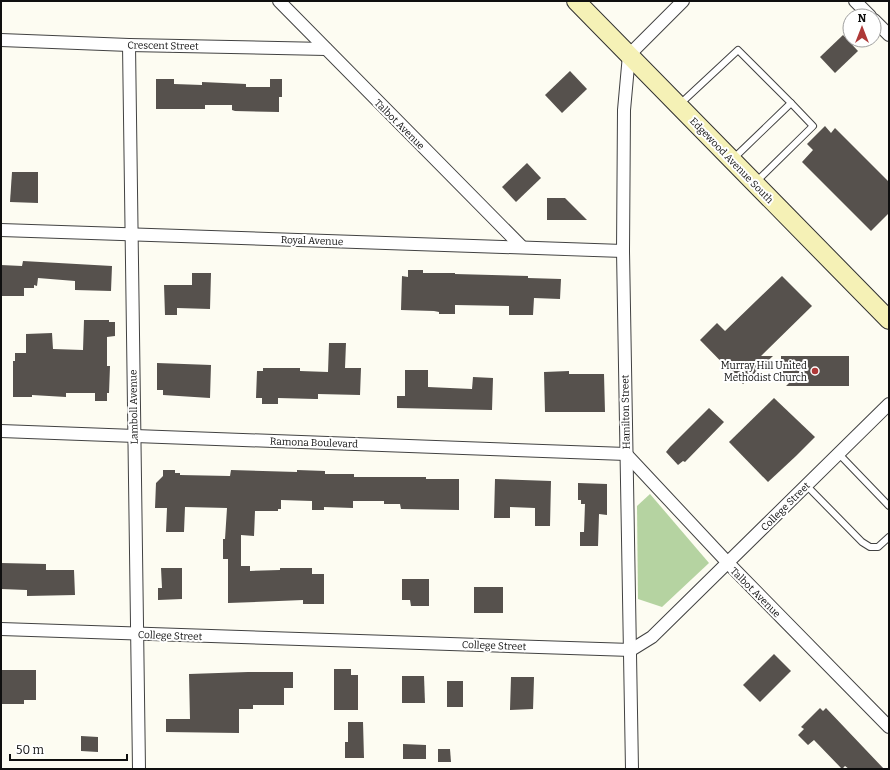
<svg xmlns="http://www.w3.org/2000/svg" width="890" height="770" font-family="Bitter,serif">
	<rect width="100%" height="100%" fill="#fdfcf2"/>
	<path fill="#b5d3a1" d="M650 494 709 563 662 607 638 599 637 506Z"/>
	<g fill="#56514d">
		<path d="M843 35 858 51 835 73 820 57Z"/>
		<path d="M570 71 587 89 562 113 545 95Z"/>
		<path d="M156 79H174V84L202 85V82L246 84V87H270V79H282V97H279V112L235 111 232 110V105H205V109H156Z"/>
		<path d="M825 126 831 133 835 128 889 182V213L871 231 802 162 813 150 807 144Z"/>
		<path d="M527 163 541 178 516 202 502 187Z"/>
		<path d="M12 172H38V203L10 202Z"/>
		<path d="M547 198H565L587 220H547Z"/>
		<path d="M23 261 112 266 111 291 75 290V281L38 278 37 286 34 285V288H24V296H1V265L22 266Z"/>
		<path d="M408 270H423V273H455V274L528 276V278L561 279 560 299 534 298 533 315H509V306L455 305V314H439V312L434 311 401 310 402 276 408 277Z"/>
		<path d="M192 273H211L210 309 177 308V315H165L164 285H192Z"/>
		<path d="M782 276 812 306 761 356H773L743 384 700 340 717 323 725 331Z"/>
		<path d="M84 320H109V322H115V336L107 337V366H110L109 393H107V401H95V393H66V397L32 395V397H13V361H15V353H26V334L52 333 53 349 83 350Z"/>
		<path d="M329 343H346L345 368H361L360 395 318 394V399H315L278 398V404H262V398H256L257 371H263V368H300V371L328 372Z"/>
		<path d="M781 356H849V386H786L791 381 781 375Z"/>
		<path d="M157 363 211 365 210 398 163 395V390H157Z"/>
		<path d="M405 370H428V387L472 389 473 377 493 378 492 410 397 408V396H405Z"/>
		<path d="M569 371V374H604L605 412H545L544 372Z"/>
		<path d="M774 398 815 437 796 456 768 482 729 442Z"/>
		<path d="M709 408 724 422 685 462 683 461 678 465 666 452 670 447Z"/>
		<path d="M163 470H175V473H180V475L230 476 231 470 297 472V470L325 471V474H354V477H426V479H459V510L401 509 400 504H384V501H353V508L324 507V510H312V501L281 500V509H278V511H255L254 536 241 535V566H250V571L280 570V568H312V574H324V604H303V600L228 603V559H223V539H225L227 508 185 507 184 532H166L167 508H155L156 483 163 476Z"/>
		<path d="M495 479 551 481 550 526H535V508L510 507V518H494Z"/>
		<path d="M578 483 607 484V515L599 514 598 546H580V532H584L585 504H581V500H578Z"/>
		<path d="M1 563 46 564V570H74L75 595 27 596V590L1 589Z"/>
		<path d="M161 568H182V599L158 600V588H162Z"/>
		<path d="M402 579H429V606H411L410 600H402Z"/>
		<rect x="474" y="587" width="29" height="26"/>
		<path d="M774 654 791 671 760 702 743 685Z"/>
		<path d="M334 669H351V675H358V710H334Z"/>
		<path d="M1 670H36V700H24V704H1Z"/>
		<path d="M248 672H293V688H284V705H253V709H239V733L166 732V719H190L189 674Z"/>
		<path d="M402 676H424L425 703H402Z"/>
		<path d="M511 677H534L533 709 510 710Z"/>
		<rect x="447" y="681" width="16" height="26"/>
		<path d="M820 708 823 711 826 708 884 769H849L845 766 842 769 814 740 808 745 798 735 804 729 801 727Z"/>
		<path d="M348 722H363L364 758H345V742H348Z"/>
		<path d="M81 736 98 737V752L81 751Z"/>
		<path d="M403 744 426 745V759H403Z"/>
		<path d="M438 749H450L451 762H438Z"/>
	</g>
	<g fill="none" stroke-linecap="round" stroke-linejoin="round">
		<g stroke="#424242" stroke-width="8">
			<g id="service">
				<path d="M680 104 738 50 791 103 734 158"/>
				<path d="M756 182 813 126 791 103"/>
				<path d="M838 453 889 506"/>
				<path d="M806 485 862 542 870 547H878L889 537"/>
			</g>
		</g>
		<g stroke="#424242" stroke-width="14">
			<g id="minor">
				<path d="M279 1 522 247"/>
				<path d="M855 1 870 16"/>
				<path d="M874 20 889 35"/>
				<path d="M1 40 129 45 326 49"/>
				<path d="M129 45 139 769"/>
				<path d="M1 230 623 251"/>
				<path d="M1 431 626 454 728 563 889 727"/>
				<path d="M1 629 631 650 652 637 889 404"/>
				<path d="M632 769 623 251 624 110 629 55 683 1"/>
			</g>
		</g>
		<g stroke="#313131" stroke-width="20">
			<path id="secondary" d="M576 1 889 320"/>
		</g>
		<use href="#service" stroke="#fff" stroke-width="6"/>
		<use href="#minor" stroke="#fff" stroke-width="12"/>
		<use href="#secondary" stroke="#f5f1b6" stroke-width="18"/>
	</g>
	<circle fill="#ae3938" stroke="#fff" stroke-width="1.5" cx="815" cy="371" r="4"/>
	<g text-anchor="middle" stroke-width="4" stroke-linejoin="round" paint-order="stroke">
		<g font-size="10" fill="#0f0f0f" stroke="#fff">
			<text transform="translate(163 45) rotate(1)" y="4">Crescent Street</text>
			<text transform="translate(400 124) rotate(45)" y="4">Talbot Avenue</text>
			<text transform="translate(732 160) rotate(46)" y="4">Edgewood Avenue South</text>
			<text transform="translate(312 240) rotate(2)" y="4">Royal Avenue</text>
			<text transform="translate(133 407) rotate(-91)" y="4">Lamboll Avenue</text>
			<text transform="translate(625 412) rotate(-91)" y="4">Hamilton Street</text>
			<text transform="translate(314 442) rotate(2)" y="4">Ramona Boulevard</text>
			<text transform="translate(785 506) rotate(-45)" y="4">College Street</text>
			<text transform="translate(756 592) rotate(45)" y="4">Talbot Avenue</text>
			<text transform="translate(170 635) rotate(2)" y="4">College Street</text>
			<text transform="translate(494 645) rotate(2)" y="4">College Street</text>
		</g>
		<g font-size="10" fill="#0f0f0f" stroke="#fff" text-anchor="end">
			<text x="807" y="369">Murray Hill United<tspan x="807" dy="12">Methodist Church</tspan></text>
		</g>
	</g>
	<rect width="890" height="770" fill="none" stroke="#0f0f0f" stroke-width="4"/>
	<g transform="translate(862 28)"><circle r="19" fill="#ffffff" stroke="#9f9f9f"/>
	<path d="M0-3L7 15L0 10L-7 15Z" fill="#ae3938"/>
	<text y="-6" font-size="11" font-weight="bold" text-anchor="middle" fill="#0f0f0f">N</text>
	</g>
	<path d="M10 754v6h117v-6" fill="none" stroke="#0f0f0f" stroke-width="2"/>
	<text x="16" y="754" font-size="12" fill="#0f0f0f" stroke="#ffffff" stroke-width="3" paint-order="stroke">50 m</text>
</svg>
